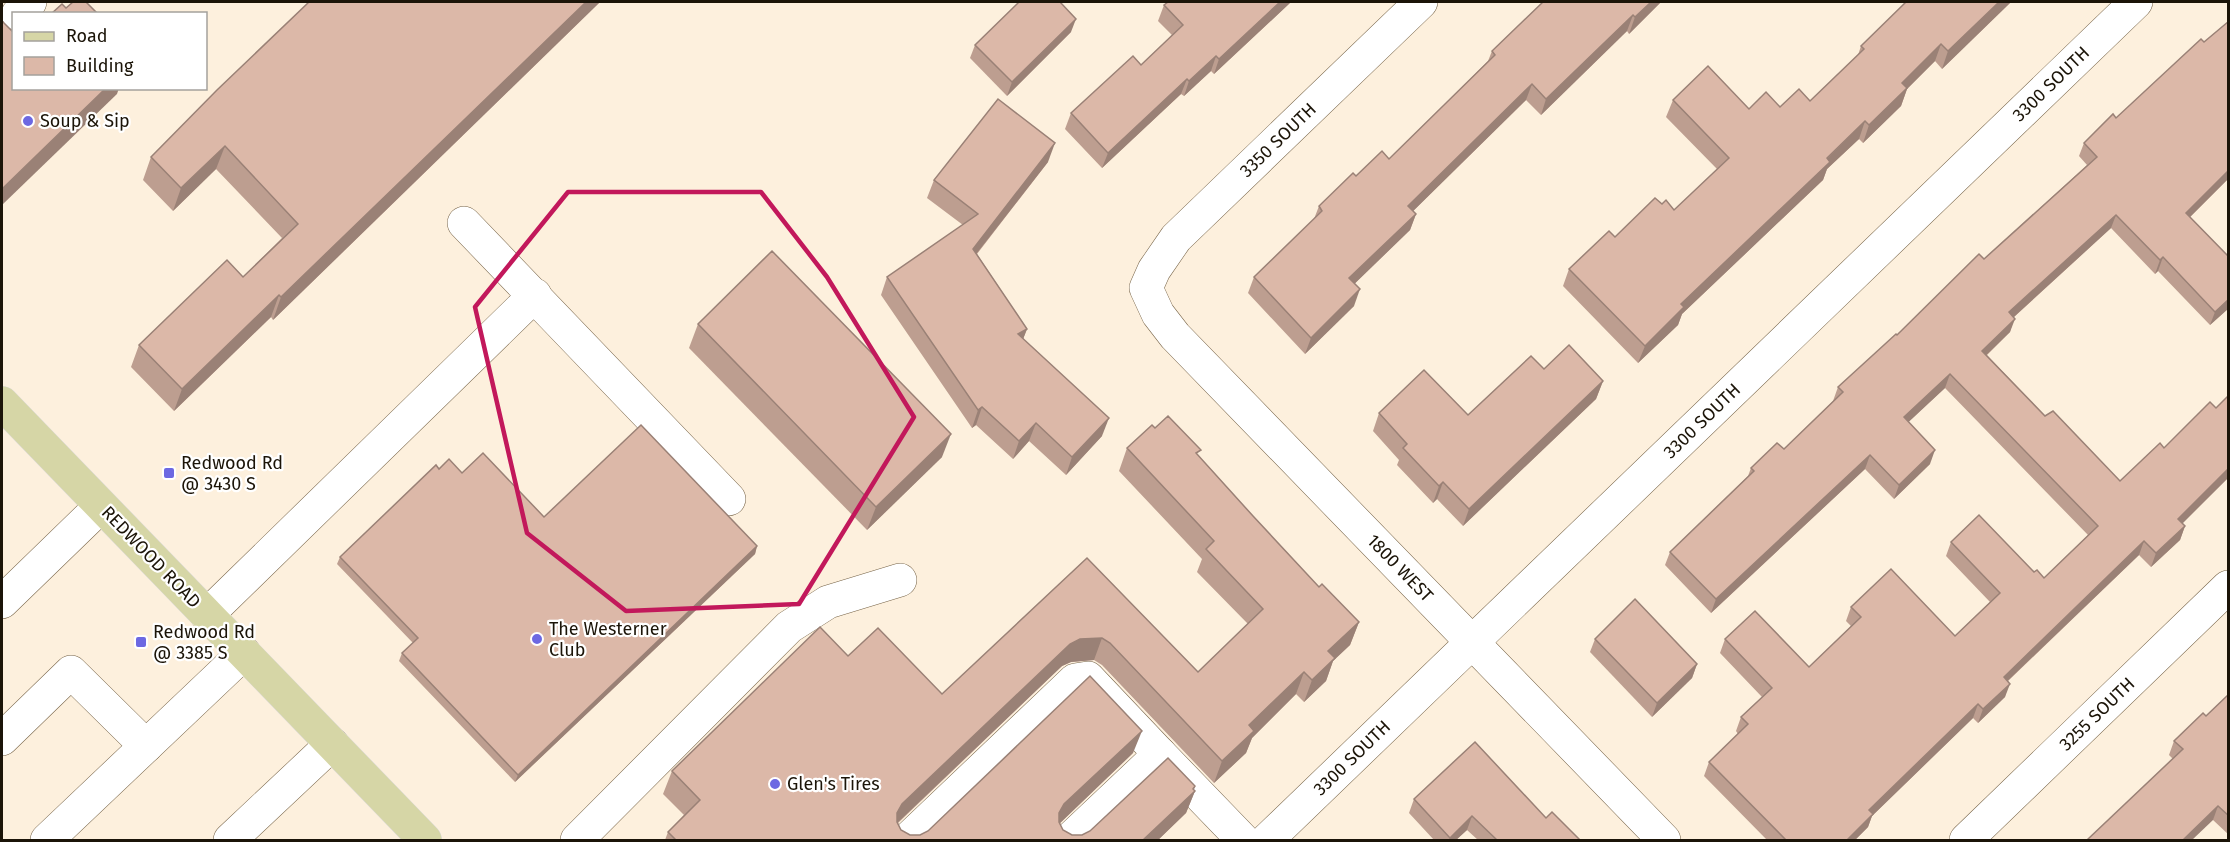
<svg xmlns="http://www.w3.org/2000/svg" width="2230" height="842" font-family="'Fira Sans',sans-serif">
	<rect width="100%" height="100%" fill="#fdf0dd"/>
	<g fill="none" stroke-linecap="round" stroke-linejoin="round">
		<g stroke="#776448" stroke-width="34">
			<g id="minor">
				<path d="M1421 2 1176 238 1154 270 1146 288 1158 314 1175 336 1664 840"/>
				<path d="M18 14 30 2"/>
				<path d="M464 223 729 499"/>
				<path d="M2 602 101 506"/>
				<path d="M207 615 535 295"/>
				<path d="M2 739 71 672 146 746"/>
				<path d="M47 840 244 653"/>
				<path d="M230 840 332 744"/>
				<path d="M577 840 789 627 828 602 900 580"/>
				<path d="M907 840 1075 680 1088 678 1160 754"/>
				<path d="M1069 840 1160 754 1243 840"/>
				<path d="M1267 840 2136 2"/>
				<path d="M1966 840 2228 587"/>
			</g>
		</g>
		<g stroke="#dbd9d7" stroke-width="34">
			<path id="major" d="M2 403 425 840"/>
		</g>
		<use href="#minor" stroke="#fff" stroke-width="33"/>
		<use href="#major" stroke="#d6d6a6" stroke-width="33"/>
	</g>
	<g fill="#bd9e90">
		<path d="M309 2H600L273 320 271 317 174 411 131 367 139 345 243 277 282 238 216 169 173 211 143 180 151 157Z"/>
		<path d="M1168 2H1291L1214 74 1211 71 1184 96 1181 94 1102 168 1065 129 1071 113 1141 65 1172 35 1158 21 1164 5Z"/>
		<path d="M1543 2H1661L1629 34 1627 31 1541 115 1526 100 1413 211 1416 214 1410 230 1355 283 1354 306 1305 354 1248 293 1254 277 1314 219 1319 206 1356 176 1389 159 1488 61 1492 51Z"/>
		<path d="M2011 2 1942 69 1935 61 1907 89 1901 106 1863 143 1859 139 1827 169 1823 180 1682 314 1678 325 1638 363 1563 286 1569 269 1662 204 1674 210 1717 169 1666 117 1673 100 1749 109 1780 107 1810 101 1858 55 1861 46Z"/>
		<path d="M2229 21V178L2190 217 2229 257V308L2210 325 2158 271 2155 274 2111 228 2014 317 2010 332 1987 355 2045 416 2120 481 2164 448 2216 408 2229 395V477L2182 523 2185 526 2180 540 2151 567 2139 555 2008 681 2005 697 1978 723 1973 718 1872 816 1868 827 1855 840H1767L1704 776 1709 762 1738 734 1736 731 1741 717 1762 697 1720 653 1725 639 1809 667 1851 626 1846 621 1851 607 1955 636 1990 602 1946 556 1951 542 2034 572 2044 578 2088 535 1945 388 1908 422 1930 464 1894 499 1865 469 1711 613 1665 565 1670 552 1748 476 1751 468 1784 449 1833 401 1838 387 1984 259 2087 165 2079 156 2084 143 2116 118Z"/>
		<path d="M1071 32 1007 96 970 58 975 45Z"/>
		<path d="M1048 162 977 254 1027 329 1023 339 1102 436 1066 475 1029 441 1013 459 976 425 972 428 881 295 887 277 963 225 927 198 934 180Z"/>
		<path d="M698 324 942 457 867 530 689 348Z"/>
		<path d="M1544 369 1603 381 1596 399 1463 526 1437 499 1433 503 1397 465 1399 460 1373 431 1379 413 1468 415Z"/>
		<path d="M1155 428 1199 456 1253 516 1319 587 1359 622 1350 645 1333 661 1326 681 1304 702 1296 694 1252 738 1246 753 1214 783 1102 665 1094 660 1071 662 1062 666 898 823 901 830 910 835H920L1133 753 1060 823 1063 830 1072 835H1082L1194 790 1195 791 1186 813 1158 840H665L668 832 684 815 663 794 672 771 848 656 942 694 1087 558 1198 672 1248 624 1197 572 1202 559 1119 471 1127 448Z"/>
		<path d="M439 469 462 473 544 517 757 546 755 554 515 782 399 661 402 653 413 643 337 564 340 557Z"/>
		<path d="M1595 639 1697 664 1692 678 1652 717 1590 652Z"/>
		<path d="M2229 694V835L2213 820 2173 759 2169 755 2174 741 2206 716Z"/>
		<path d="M1414 799 1546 818 1580 840H1478L1467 830 1456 840H1434L1409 813Z"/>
	</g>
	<g fill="#9a8176">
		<path d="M586 2H600L273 320 281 297Z"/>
		<path d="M1280 2H1291L1214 74 1219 59Z"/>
		<path d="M1651 2H1661L1629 34 1635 17Z"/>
		<path d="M1999 2H2011L1942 69 1948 51Z"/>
		<path d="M1633 15 1627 31 1541 115 1546 99Z"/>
		<path d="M1076 19 1071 32 1007 96 1012 82Z"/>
		<path d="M1941 44 1935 61 1907 89 1901 106 1863 143 1869 125 1902 83Z"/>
		<path d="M1216 56 1211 71 1184 96 1189 81Z"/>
		<path d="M1187 79 1181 94 1102 168 1108 153Z"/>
		<path d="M1532 84 1526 100 1402 222 1408 206Z"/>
		<path d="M106 88H119L117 94 2 205V189Z"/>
		<path d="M1865 121 1859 139 1827 169 1823 180 1682 314 1678 325 1638 363 1645 346 1681 304Z"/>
		<path d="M1055 143 1048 162 966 267 973 249Z"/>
		<path d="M225 146 216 169 173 211 181 188Z"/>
		<path d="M2229 170V178L2181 226 2186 213Z"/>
		<path d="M1416 214 1410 230 1344 294 1349 278Z"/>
		<path d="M2116 215 2111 228 2004 326 2009 312Z"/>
		<path d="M2163 257 2158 271 2155 274 2160 260Z"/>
		<path d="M1360 289 1354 306 1305 354 1311 338Z"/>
		<path d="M279 295 271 317 174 411 182 389Z"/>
		<path d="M2229 299V308L2210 325 2215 312Z"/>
		<path d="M2015 319 2010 332 1977 364 1982 351Z"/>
		<path d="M1027 329 1020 347 1018 334Z"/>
		<path d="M1950 374 1945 388 1899 431 1904 417Z"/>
		<path d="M1603 381 1596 399 1463 526 1469 509Z"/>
		<path d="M982 407 976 425 972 428 978 410Z"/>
		<path d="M1109 418 1102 436 1066 475 1072 457Z"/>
		<path d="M1036 423 1029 441 1013 459 1019 441Z"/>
		<path d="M951 434 942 457 867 530 876 507Z"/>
		<path d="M1935 450 1930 464 1894 499 1899 485Z"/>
		<path d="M1870 455 1865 469 1711 613 1716 599Z"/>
		<path d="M2229 468V477L2173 533 2178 519Z"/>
		<path d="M1443 482 1437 499 1433 503 1439 486Z"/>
		<path d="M2185 526 2180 540 2151 567 2156 553Z"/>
		<path d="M2144 541 2139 555 1998 690 2004 677Z"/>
		<path d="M757 546 755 554 515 782 518 775Z"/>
		<path d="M1359 622 1350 645 1333 661 1326 681 1304 702 1312 680 1328 651Z"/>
		<path d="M1102 638 1094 660 1071 662 1062 666 894 826 897 813 902 804 1070 644 1080 639Z"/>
		<path d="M1697 664 1692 678 1652 717 1657 703Z"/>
		<path d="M1304 672 1296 694 1252 738 1246 753 1214 783 1222 761 1249 725Z"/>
		<path d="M2010 684 2005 697 1978 723 1983 709Z"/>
		<path d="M1978 704 1973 718 1872 816 1868 827 1855 840H1847L1869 810Z"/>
		<path d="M1142 731 1133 753 1056 827 1059 813 1064 804Z"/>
		<path d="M1195 786 1193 792 1195 791 1186 813 1158 840H1143Z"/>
		<path d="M2218 806 2213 820 2192 840H2183Z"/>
		<path d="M1472 816 1467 830 1456 840H1448Z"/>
	</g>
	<g fill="#dcb8a8" stroke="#9a8176" stroke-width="1.5">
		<path d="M73 2H86L98 14H51L62 4 66 8Z"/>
		<path d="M309 2H586L281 297 279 295 182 389 139 345 227 260 243 277 298 224 225 146 181 188 151 157 217 90Z"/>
		<path d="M1019 2H1060L1076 19 1012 82 975 45Z"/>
		<path d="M1168 2H1280L1219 59 1216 56 1189 81 1187 79 1108 153 1071 113 1133 56 1141 65 1183 25 1164 5Z"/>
		<path d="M1543 2H1651L1635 17 1633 15 1546 99 1532 84 1408 206 1416 214 1349 278 1360 289 1311 338 1254 277 1322 211 1319 206 1353 173 1356 176 1382 151 1389 159 1495 55 1492 51Z"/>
		<path d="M1906 2H1999L1948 51 1941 44 1902 83 1907 88 1869 125 1865 121 1827 158 1830 162 1681 304 1684 307 1645 346 1569 269 1609 231 1615 237 1655 198 1662 204 1666 200 1674 210 1729 158 1673 100 1708 66 1749 109 1766 92 1780 107 1799 89 1810 101 1864 49 1861 46Z"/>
		<path d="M2 21 14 33V88H106L2 189Z"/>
		<path d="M2229 21V170L2186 213 2229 257V299L2215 312 2163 257 2160 260 2116 215 2009 312 2015 319 1982 351 2045 416 2053 411 2120 481 2160 443 2164 448 2210 402 2216 408 2229 395V468L2178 519 2185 526 2156 553 2144 541 2004 677 2010 684 1983 709 1978 704 1869 810 1873 814 1847 840H1786L1709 762 1748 724 1741 717 1772 688 1725 639 1755 611 1809 667 1861 617 1851 607 1891 569 1955 636 2000 593 1951 542 1979 515 2034 572 2037 570 2044 578 2098 526 1950 374 1904 417 1935 450 1899 485 1870 455 1716 599 1670 552 1754 471 1751 468 1777 443 1784 449 1843 392 1838 387 1896 334 1897 335 1979 254 1984 259 2097 157 2084 143 2113 114 2116 118 2201 39 2204 42Z"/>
		<path d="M998 99 1055 143 973 249 1027 329 1018 334 1109 418 1072 457 1036 423 1019 441 982 407 978 410 887 277 978 214 934 180Z"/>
		<path d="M772 251 951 434 876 507 698 324Z"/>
		<path d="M1569 345 1603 381 1469 509 1443 482 1439 486 1403 448 1407 444 1379 413 1424 370 1468 415 1531 356 1544 369Z"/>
		<path d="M1168 416 1201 450 1196 453 1253 516 1319 587 1322 584 1359 622 1328 651 1335 658 1312 680 1304 672 1249 725 1254 731 1222 761 1110 643 1102 638 1080 639 1070 644 902 804 897 813V822L901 830 910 835H920L928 831 1090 676 1142 731 1064 804 1059 813V822L1063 830 1072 835H1082L1090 831 1168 758 1195 786 1193 789 1195 791 1143 840H676L668 832 700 800 672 771 820 627 848 656 878 628 942 694 1087 558 1198 672 1263 609 1206 549 1214 541 1127 448 1152 425 1155 428Z"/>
		<path d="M641 425 757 546 518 775 402 653 418 638 340 557 436 465 439 469 449 459 462 473 483 453 544 517Z"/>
		<path d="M1635 599 1697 664 1657 703 1595 639Z"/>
		<path d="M2229 694V816L2218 806 2183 840H2087L2183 749 2174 741 2203 713 2206 716Z"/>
		<path d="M1475 742 1546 818 1552 812 1580 840H1497L1472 816 1450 838 1414 799Z"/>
	</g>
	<path fill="none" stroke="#c2185b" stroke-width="4.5" stroke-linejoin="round" d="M568 192H761L827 277 914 417 799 604 626 611 527 533 475 307Z"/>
	<g fill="#6c68e2" stroke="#fff" stroke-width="2">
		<circle cx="28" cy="121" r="6"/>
		<rect x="163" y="467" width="12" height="12" rx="3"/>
		<circle cx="537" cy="639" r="6"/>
		<rect x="135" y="636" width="12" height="12" rx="3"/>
		<circle cx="775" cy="784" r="6"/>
	</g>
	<g text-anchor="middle" stroke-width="4.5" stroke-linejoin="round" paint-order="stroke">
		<g font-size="18" fill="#1b1408" stroke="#fff">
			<text transform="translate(2051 84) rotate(-44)" y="6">3300 SOUTH</text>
			<text transform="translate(1278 140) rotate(-44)" y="6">3350 SOUTH</text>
			<text transform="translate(1702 421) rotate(-44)" y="6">3300 SOUTH</text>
			<text transform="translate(151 557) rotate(46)" y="6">REDWOOD ROAD</text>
			<text transform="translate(1400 568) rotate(46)" y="6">1800 WEST</text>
			<text transform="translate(2097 714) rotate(-44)" y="6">3255 SOUTH</text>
			<text transform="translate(1352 758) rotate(-44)" y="6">3300 SOUTH</text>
		</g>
		<g font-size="18" fill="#1b1408" stroke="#fff" text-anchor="start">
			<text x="40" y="127">Soup &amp; Sip</text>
			<text x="181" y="469">Redwood Rd<tspan x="181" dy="21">@ 3430 S</tspan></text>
			<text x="549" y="635">The Westerner<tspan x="549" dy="21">Club</tspan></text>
			<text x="153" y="638">Redwood Rd<tspan x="153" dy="21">@ 3385 S</tspan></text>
			<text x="787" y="790">Glen's Tires</text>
		</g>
	</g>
	<rect width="2230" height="842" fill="none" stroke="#1b1408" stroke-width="6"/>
	<rect x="12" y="12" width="195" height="78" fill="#ffffff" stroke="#a4a19c" stroke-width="1.5"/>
	<rect x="24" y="32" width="30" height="9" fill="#d6d6a6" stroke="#a4a19c" stroke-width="1.5"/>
	<text x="66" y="42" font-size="18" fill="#1b1408">Road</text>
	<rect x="24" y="57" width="30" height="18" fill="#dcb8a8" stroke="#a4a19c" stroke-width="1.5"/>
	<text x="66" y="72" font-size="18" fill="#1b1408">Building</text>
</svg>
